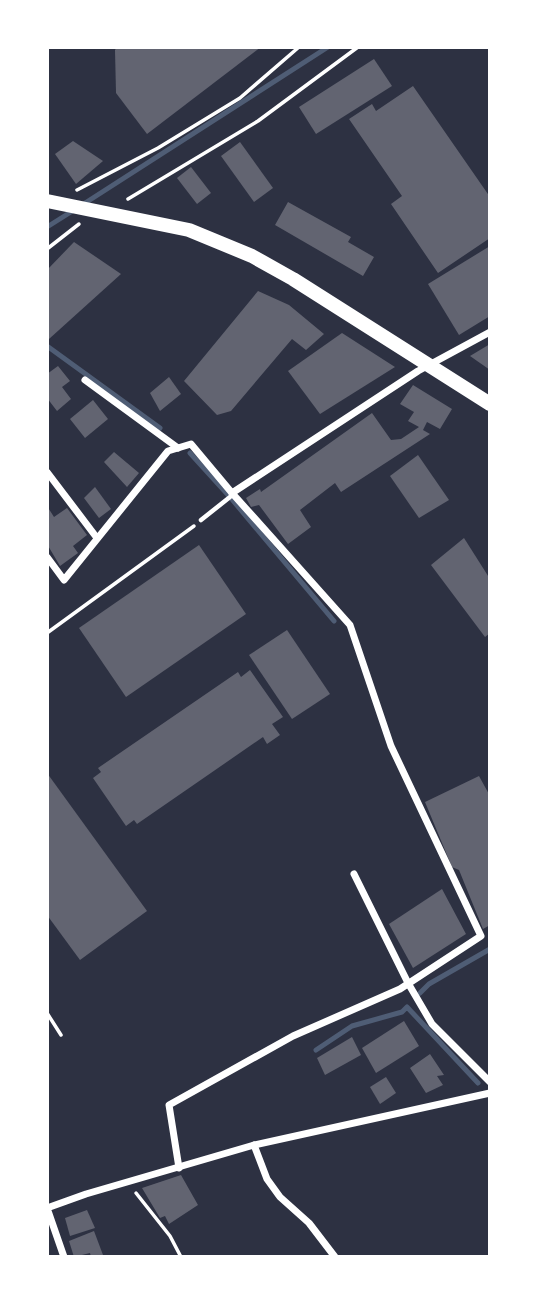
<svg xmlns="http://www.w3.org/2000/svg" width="537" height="1304" font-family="'Source Serif 4',serif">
	<rect width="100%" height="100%" fill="#2d3142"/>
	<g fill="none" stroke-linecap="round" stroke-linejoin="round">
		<g stroke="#4f5d75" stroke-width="5">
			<path d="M82 205 328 47"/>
			<path d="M47 227 74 210"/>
			<path d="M47 346 160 428"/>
			<path d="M190 453 230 497 334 621"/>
			<path d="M420 993 429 984 490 949"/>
			<path d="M316 1050 352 1026 402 1012 407 1007 478 1083"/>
		</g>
	</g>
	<g fill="#626471">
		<path d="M117 47H261L147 134 116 93 115 50Z"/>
		<path d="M374 59 392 86 316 134 299 107Z"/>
		<path d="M413 86 490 197V238L438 273 391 204 402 196 349 119 372 104 376 111Z"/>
		<path d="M73 141 103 161 76 184 55 154Z"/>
		<path d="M240 142 273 188 254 202 221 156Z"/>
		<path d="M191 167 211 193 197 204 177 178Z"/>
		<path d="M288 202 351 237 348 242 374 257 363 276 275 225Z"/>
		<path d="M74 242 121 274 49 339 47 337V270Z"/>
		<path d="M490 246V316L459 335 428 284Z"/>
		<path d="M258 291 289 305 324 334 306 350 292 339 231 411 217 415 184 381Z"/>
		<path d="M342 333 395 367 320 414 288 371Z"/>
		<path d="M490 344V370L470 356Z"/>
		<path d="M58 366 70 381 62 387 71 399 57 411 47 398V374Z"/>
		<path d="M169 377 181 394 160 411 150 393Z"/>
		<path d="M413 385 452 409 440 429 427 422 423 430 430 434 341 492 335 483 300 510 311 527 288 544 259 505 251 507 246 498 260 489 261 492 372 413 391 440 401 439 419 427 408 421 414 412 400 404Z"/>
		<path d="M93 400 108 419 85 438 70 419Z"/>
		<path d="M114 452 139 473 127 487 104 462Z"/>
		<path d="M418 455 449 500 419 518 390 476Z"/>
		<path d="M95 487 111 509 99 518 84 498Z"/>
		<path d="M47 506 54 517 67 508 87 535 73 546 78 553 60 566 47 544Z"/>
		<path d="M464 538 490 579V633L485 637 431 565Z"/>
		<path d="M199 545 246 614 126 697 79 628Z"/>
		<path d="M287 630 330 694 292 719 249 655Z"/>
		<path d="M250 670 283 717 272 724 280 735 267 744 263 737 137 824 134 820 126 826 93 778 101 772 98 768 238 672 241 677Z"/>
		<path d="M47 773 147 911 80 960 47 915Z"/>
		<path d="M479 776 490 796V925L483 929 459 870 452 867 425 802Z"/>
		<path d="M442 889 466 934 413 968 389 924Z"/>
		<path d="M404 1021 419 1046 376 1073 362 1048Z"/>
		<path d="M352 1037 361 1055 325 1075 317 1058Z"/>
		<path d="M430 1054 444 1075 437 1076 443 1085 426 1093 410 1068Z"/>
		<path d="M386 1077 396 1093 380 1104 370 1087Z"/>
		<path d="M181 1175 198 1205 169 1224 165 1216 160 1218 142 1188Z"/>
		<path d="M87 1210 95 1228 70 1236 65 1218Z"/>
		<path d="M94 1231 103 1255 91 1257 90 1253 74 1257 69 1241Z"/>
	</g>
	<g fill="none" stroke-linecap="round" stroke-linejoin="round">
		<g stroke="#fff" stroke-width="3.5">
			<path d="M77 190 158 148 240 98 299 47"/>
			<path d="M128 199 258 121 358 47"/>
			<path d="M47 249 79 224"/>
			<path d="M47 633 194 526"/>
			<path d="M47 1013 61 1035"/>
			<path d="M136 1193 170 1236 181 1257"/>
		</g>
		<path stroke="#fff" stroke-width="4.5" d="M201 520 230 497"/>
		<g stroke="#fff" stroke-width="7">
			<path d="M85 380 178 448"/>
			<path d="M47 472 97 538"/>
			<path d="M47 557 64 580 168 451 191 444 232 493 418 371 490 332"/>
			<path d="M354 874 408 983 432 1024 490 1082"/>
			<path d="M254 1145 267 1179 280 1197 309 1223 335 1257"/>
			<path d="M179 1168 169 1105 293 1036 400 989 481 936 391 746 350 625 232 493"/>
			<path d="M64 1257 47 1208 86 1194 254 1145 490 1093"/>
		</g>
		<path stroke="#fff" stroke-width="14" d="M47 201 189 230 252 256 293 279 490 404"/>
	</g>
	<rect width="537" height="1304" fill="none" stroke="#ffffff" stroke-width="98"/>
</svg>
